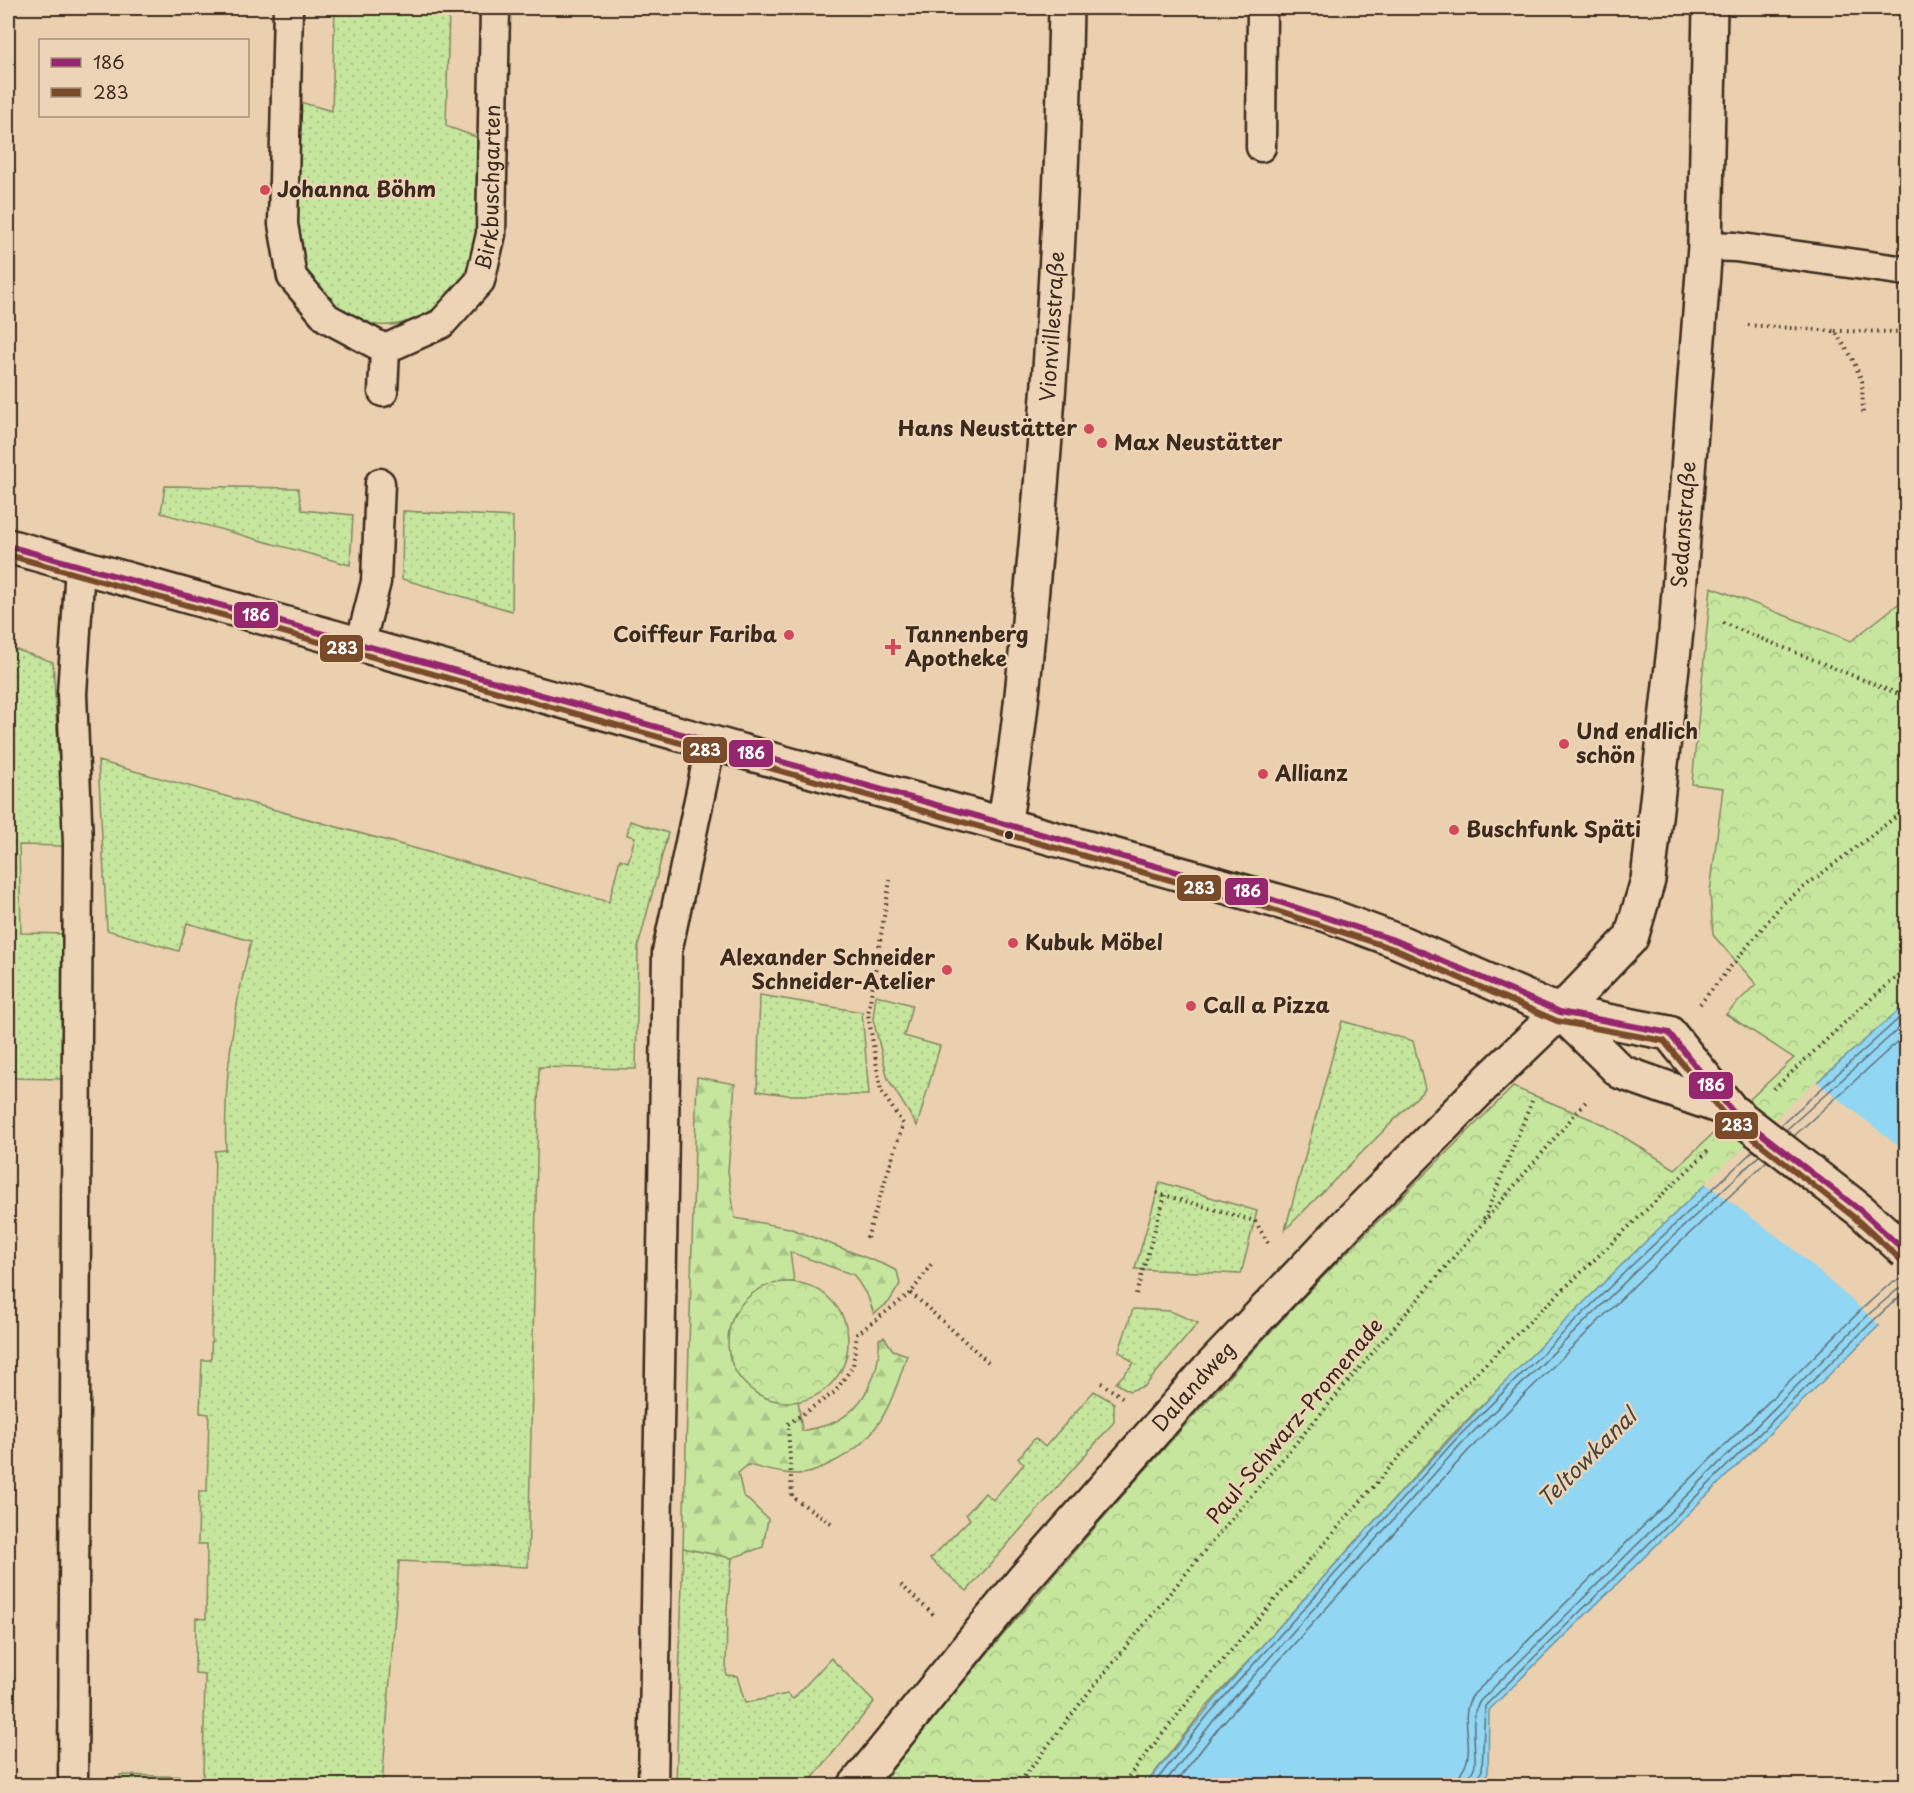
<svg xmlns="http://www.w3.org/2000/svg" width="1914" height="1793" font-family="'Playpen Sans',sans-serif">
	<defs>
		<pattern id="grass-dots" width="8" height="8" patternUnits="userSpaceOnUse" patternTransform="scale(1.5)"><rect width="8" height="8" fill="#c6e69e"/><path d="M2 2h.1M6 6h.1" fill="none" stroke="#abc588" stroke-width="1.8" stroke-linecap="round"/></pattern>
		<pattern id="forest-firs" width="22" height="20" patternUnits="userSpaceOnUse" patternTransform="scale(1.5)"><rect width="22" height="20" fill="#c6e69e"/><path d="M5 1l3.5 6h-7zM16 11l3.5 6h-7z" fill="#abc588"/></pattern>
		<pattern id="park-crowns" width="20" height="18" patternUnits="userSpaceOnUse" patternTransform="scale(1.5)"><rect width="20" height="18" fill="#c6e69e"/><path d="M2 6a3 3 0 1 1 6 0M12 15a3 3 0 1 1 6 0" fill="none" stroke="#abc588"/></pattern>
	</defs>
	<rect width="100%" height="100%" fill="#ead0ae"/>
	<filter id="ink" filterUnits="userSpaceOnUse"><feTurbulence type="fractalNoise" baseFrequency=".0167" numOctaves="2"/><feDisplacementMap in="SourceGraphic" scale="12" xChannelSelector="R" yChannelSelector="G"/><feConvolveMatrix kernelMatrix="1 2 1 2 8 2 1 2 1" color-interpolation-filters="sRGB"/></filter>
	<g filter="url(#ink)">
		<g fill="url(#grass-dots)" stroke="#80885e" stroke-width="1.5">
			<path d="M335 8H449L446 126 479 138C478 181 486 245 462 282 453 296 439 307 424 315 361 348 303 296 295 232L296 101 332 111Z"/>
			<path d="M165 486 298 488 302 510 353 515 350 565 161 513Z"/>
			<path d="M403 511 513 517 512 611 402 579Z"/>
			<path d="M8 647 53 662 64 846 19 845 21 933 67 934 64 1079 8 1078Z"/>
			<path d="M98 761 609 902 620 859 628 862 635 837 627 835 630 821 668 833 638 947 636 1069 539 1067 528 1567 399 1561 382 1785H120V1775L203 1777 205 1674 195 1673 196 1618 206 1619 207 1544H198L199 1491H207L209 1414 200 1413 202 1360H211L215 1151 226 1150C223 1078 233 1011 251 941L187 923 179 951 107 930Z"/>
			<path d="M760 995 862 1012 869 1095H788L757 1091Z"/>
			<path d="M876 995 912 1005 904 1036 940 1046 917 1126 888 1079 873 1019Z"/>
			<path d="M1342 1021 1413 1041 1425 1089 1285 1230Z"/>
			<path d="M1160 1182 1257 1211 1241 1274 1135 1269Z"/>
			<path d="M1133 1309 1170 1311 1198 1323 1145 1386 1129 1391 1116 1383 1134 1363 1119 1351Z"/>
			<path d="M1094 1391 1114 1403V1422L967 1591 930 1559 970 1519 966 1514 985 1493 993 1500 1024 1464 1018 1458 1035 1438 1045 1447Z"/>
			<path d="M683 1548 732 1558 727 1609 726 1675 737 1676 745 1703 787 1694 793 1699 831 1658 874 1702 807 1785 676 1786Z"/>
		</g>
		<path fill="url(#forest-firs)" stroke="#80885e" stroke-width="1.5" d="M697 1077 735 1084 728 1171 735 1218 789 1228 885 1265 897 1271 900 1284 889 1302 874 1314 868 1297 854 1275 790 1252 794 1282 773 1283 756 1393 775 1400H798L802 1431C811 1429 821 1427 830 1424 863 1411 881 1373 879 1339L884 1337 893 1350 907 1355C891 1404 880 1441 829 1464 823 1467 815 1472 808 1473 790 1477 766 1469 748 1465L738 1473 743 1495 768 1519 763 1547 732 1558 683 1548Z"/>
		<g fill="url(#park-crowns)" stroke="#80885e" stroke-width="1.5">
			<path d="M1711 587 1851 641 1906 598V1004L1626 1262 1452 1435 1203 1711 1145 1785 879 1786C1006 1628 1138 1474 1276 1326 1353 1244 1433 1166 1513 1087L1603 1124 1675 1169 1794 1058 1726 1014 1756 984 1713 935 1710 892 1723 788 1692 784Z"/>
			<circle cx="788" cy="1342" r="60"/>
		</g>
		<path fill="#91d6f3" stroke="#6f919e" stroke-width="1.5" d="M1906 1004V1299L1489 1710 1488 1773 1478 1785 1145 1786C1207 1706 1274 1632 1342 1557 1518 1361 1707 1175 1906 1004Z"/>
		<path fill="#ead0ae" d="M1816 1081 1906 1152V1303L1881 1326 1790 1246 1705 1183Z"/>
		<g fill="none" stroke-linecap="round" stroke-linejoin="round">
			<g stroke="#5d6f73" stroke-width="1.5">
				<path d="M1780 1126 1906 1012"/>
				<path d="M1786 1130 1906 1022"/>
				<path d="M1794 1136 1906 1034"/>
				<path d="M1152 1786 1208 1715 1456 1439 1631 1266 1754 1150"/>
				<path d="M1162 1786 1214 1720 1461 1444 1636 1271 1760 1155"/>
				<path d="M1173 1786 1220 1726 1468 1451 1642 1278 1767 1161"/>
				<path d="M1457 1786C1457 1776 1463 1772 1466 1764 1474 1742 1458 1715 1473 1695L1863 1308 1892 1282 1906 1278"/>
				<path d="M1466 1786C1467 1776 1474 1772 1475 1764 1476 1745 1469 1717 1480 1701L1869 1314 1897 1290 1906 1287"/>
				<path d="M1474 1786 1482 1770 1485 1706 1874 1320 1900 1296 1906 1295"/>
			</g>
			<g stroke="#3b2a1e" stroke-width="33">
				<g id="service">
					<path d="M288 8 283 224 292 277 327 318 385 349"/>
					<path d="M1261 147 1262 8"/>
					<path d="M1705 246 1735 247 1906 271"/>
					<path id="s1" d="M385 349 441 324 480 281 491 234 495 8"/>
					<path d="M383 392 385 349"/>
					<path d="M360 645 376 582 380 483"/>
					<path d="M73 1786 78 844 72 694 80 566"/>
					<path d="M653 1786 667 952 711 743"/>
				</g>
			</g>
			<g stroke="#3b2a1e" stroke-width="38">
				<g id="minor">
					<path id="s2" d="M1004 824C1021 732 1027 639 1036 545 1052 366 1063 187 1066 8"/>
					<path id="s3" d="M855 1786 1023 1580 1209 1369 1348 1223 1488 1081 1560 1012 1631 938 1648 880 1676 631 1705 246 1710 8"/>
				</g>
			</g>
			<g stroke="#3b2a1e" stroke-width="38">
				<g id="tertiary">
					<path d="M8 546 1327 915 1397 941 1560 1012 1669 1033 1732 1111"/>
					<path d="M1560 1012 1621 1072 1732 1111"/>
				</g>
			</g>
			<g stroke="#3b2a1e" stroke-width="4" stroke-dasharray="1.5 4.5" stroke-linecap="butt">
				<path d="M1748 325 1835 331 1851 356 1862 381 1863 414"/>
				<path d="M1835 331 1906 332"/>
				<path d="M1723 623 1906 697"/>
				<path d="M1700 1004 1782 904 1906 809"/>
				<path d="M1774 1089 1857 1011 1906 969"/>
				<path d="M1157 1193 1255 1221 1269 1244"/>
				<path d="M1484 1219 1532 1101"/>
				<path d="M867 1238 903 1124 881 1091 868 1014 890 880"/>
				<path d="M911 1293 988 1362"/>
				<path d="M1136 1294 1165 1195"/>
				<path d="M1101 1383 1125 1399"/>
				<path d="M831 1523 792 1497 788 1424 835 1392 853 1366 857 1334 911 1293 932 1263"/>
				<path d="M901 1585 936 1617"/>
				<path d="M1017 1786 1089 1692 1211 1543 1588 1099"/>
				<path d="M1121 1786 1207 1678 1453 1395 1709 1150"/>
			</g>
			<use href="#service" stroke="#eed4b6" stroke-width="28"/>
			<use href="#minor" stroke="#eed4b6" stroke-width="33"/>
			<use href="#tertiary" stroke="#eed4b6" stroke-width="33"/>
			<g stroke="#3b2a1e" stroke-width="38" stroke-linecap="butt">
				<path id="tertiary-bridge" d="M1732 1111 1861 1211 1906 1252"/>
			</g>
			<use href="#tertiary-bridge" stroke="#eed4b6" stroke-width="33"/>
			<g stroke="#eed4b6" stroke-width="10">
				<path id="bus-1" d="M8 546 1252 893 1397 941 1560 1012 1669 1033 1732 1111 1861 1211 1906 1252"/>
			</g>
			<g stroke="#eed4b6" stroke-width="10">
				<path id="bus-2" d="M8 555 1249 902 1394 949 1557 1021 1664 1041 1726 1117 1855 1218 1900 1259"/>
			</g>
			<use href="#bus-1" stroke="#95276e" stroke-width="6"/>
			<use href="#bus-2" stroke="#7a4b2a" stroke-width="6"/>
		</g>
	</g>
	<g fill="#d1495b" stroke="#eed4b6" stroke-width="2">
		<circle cx="265" cy="190" r="6"/>
		<circle cx="1089" cy="429" r="6"/>
		<circle cx="1102" cy="443" r="6"/>
		<circle cx="789" cy="635" r="6"/>
		<path d="M890 638h6v6h6v6h-6v6h-6v-6h-6v-6h6z"/>
		<circle cx="1564" cy="744" r="6"/>
		<circle cx="1263" cy="774" r="6"/>
		<circle cx="1454" cy="830" r="6"/>
		<circle cx="1013" cy="943" r="6"/>
		<circle cx="947" cy="970" r="6"/>
		<circle cx="1191" cy="1006" r="6"/>
	</g>
	<circle fill="#3b2a1e" stroke="#eed4b6" stroke-width="2" cx="1009" cy="835" r="5"/>
	<g text-anchor="middle" stroke-width="5" stroke-linejoin="round" paint-order="stroke">
		<g font-size="21" fill="#3b2a1e" stroke="#eed4b6">
			<text dy="7" stroke="none"><textPath href="#s1" startOffset="214">Birkbuschgarten</textPath></text>
			<text dy="7" stroke="none"><textPath href="#s2" startOffset="500">Vionvillestraße</textPath></text>
			<text dy="7" stroke="none"><textPath href="#s3" startOffset="1568">Sedanstraße</textPath></text>
			<text dy="7" stroke="none"><textPath href="#s3" startOffset="524">Dalandweg</textPath></text>
			<text transform="translate(1295 1421) rotate(-50)" y="7">Paul-Schwarz-Promenade</text>
		</g>
		<g font-size="21" font-weight="bold" fill="#3b2a1e" stroke="#eed4b6" text-anchor="start">
			<text x="277" y="197">Johanna Böhm</text>
			<text x="1077" y="436" text-anchor="end">Hans Neustätter</text>
			<text x="1114" y="450">Max Neustätter</text>
			<text x="777" y="642" text-anchor="end">Coiffeur Fariba</text>
			<text x="905" y="642">Tannenberg<tspan x="905" dy="24">Apotheke</tspan></text>
			<text x="1576" y="739">Und endlich<tspan x="1576" dy="24">schön</tspan></text>
			<text x="1275" y="781">Allianz</text>
			<text x="1466" y="837">Buschfunk Späti</text>
			<text x="1025" y="950">Kubuk Möbel</text>
			<text x="935" y="965" text-anchor="end">Alexander Schneider<tspan x="935" dy="24">Schneider-Atelier</tspan></text>
			<text x="1203" y="1013">Call a Pizza</text>
		</g>
		<g font-size="22" font-style="italic" fill="#48443e" stroke="#eed4b6">
			<text transform="translate(1587 1458) rotate(-45)" y="8">Teltowkanal</text>
		</g>
	</g>
	<g stroke="#eed4b6" stroke-width="2">
		<rect x="233" y="601" width="46" height="28" rx="6" fill="#95276e"/>
		<rect x="319" y="634" width="45" height="29" rx="6" fill="#7a4b2a"/>
		<rect x="682" y="736" width="46" height="28" rx="6" fill="#7a4b2a"/>
		<rect x="728" y="739" width="46" height="29" rx="6" fill="#95276e"/>
		<rect x="1176" y="874" width="46" height="28" rx="6" fill="#7a4b2a"/>
		<rect x="1224" y="877" width="45" height="29" rx="6" fill="#95276e"/>
		<rect x="1688" y="1071" width="46" height="29" rx="6" fill="#95276e"/>
		<rect x="1714" y="1111" width="45" height="29" rx="6" fill="#7a4b2a"/>
	</g>
	<g font-size="16" text-anchor="middle" font-weight="bold" fill="#fff">
		<text x="256" y="621">186</text>
		<text x="342" y="654">283</text>
		<text x="705" y="756">283</text>
		<text x="751" y="759">186</text>
		<text x="1199" y="894">283</text>
		<text x="1247" y="897">186</text>
		<text x="1711" y="1091">186</text>
		<text x="1737" y="1131">283</text>
	</g>
	<rect width="1914" height="1793" fill="none" stroke="#eed4b6" stroke-width="30"/>
	<rect x="15" y="15" width="1884" height="1763" fill="none" stroke="#3b2a1e" stroke-width="2" filter="url(#ink)"/>
	<rect x="39" y="39" width="210" height="78" fill="#eed4b6" stroke="#a69079" stroke-width="1.5"/>
	<rect x="51" y="58" width="30" height="9" fill="#95276e" stroke="#a69079" stroke-width="1.5"/>
	<text x="93" y="69" font-size="18" fill="#3b2a1e">186</text>
	<rect x="51" y="88" width="30" height="9" fill="#7a4b2a" stroke="#a69079" stroke-width="1.5"/>
	<text x="93" y="99" font-size="18" fill="#3b2a1e">283</text>
</svg>
